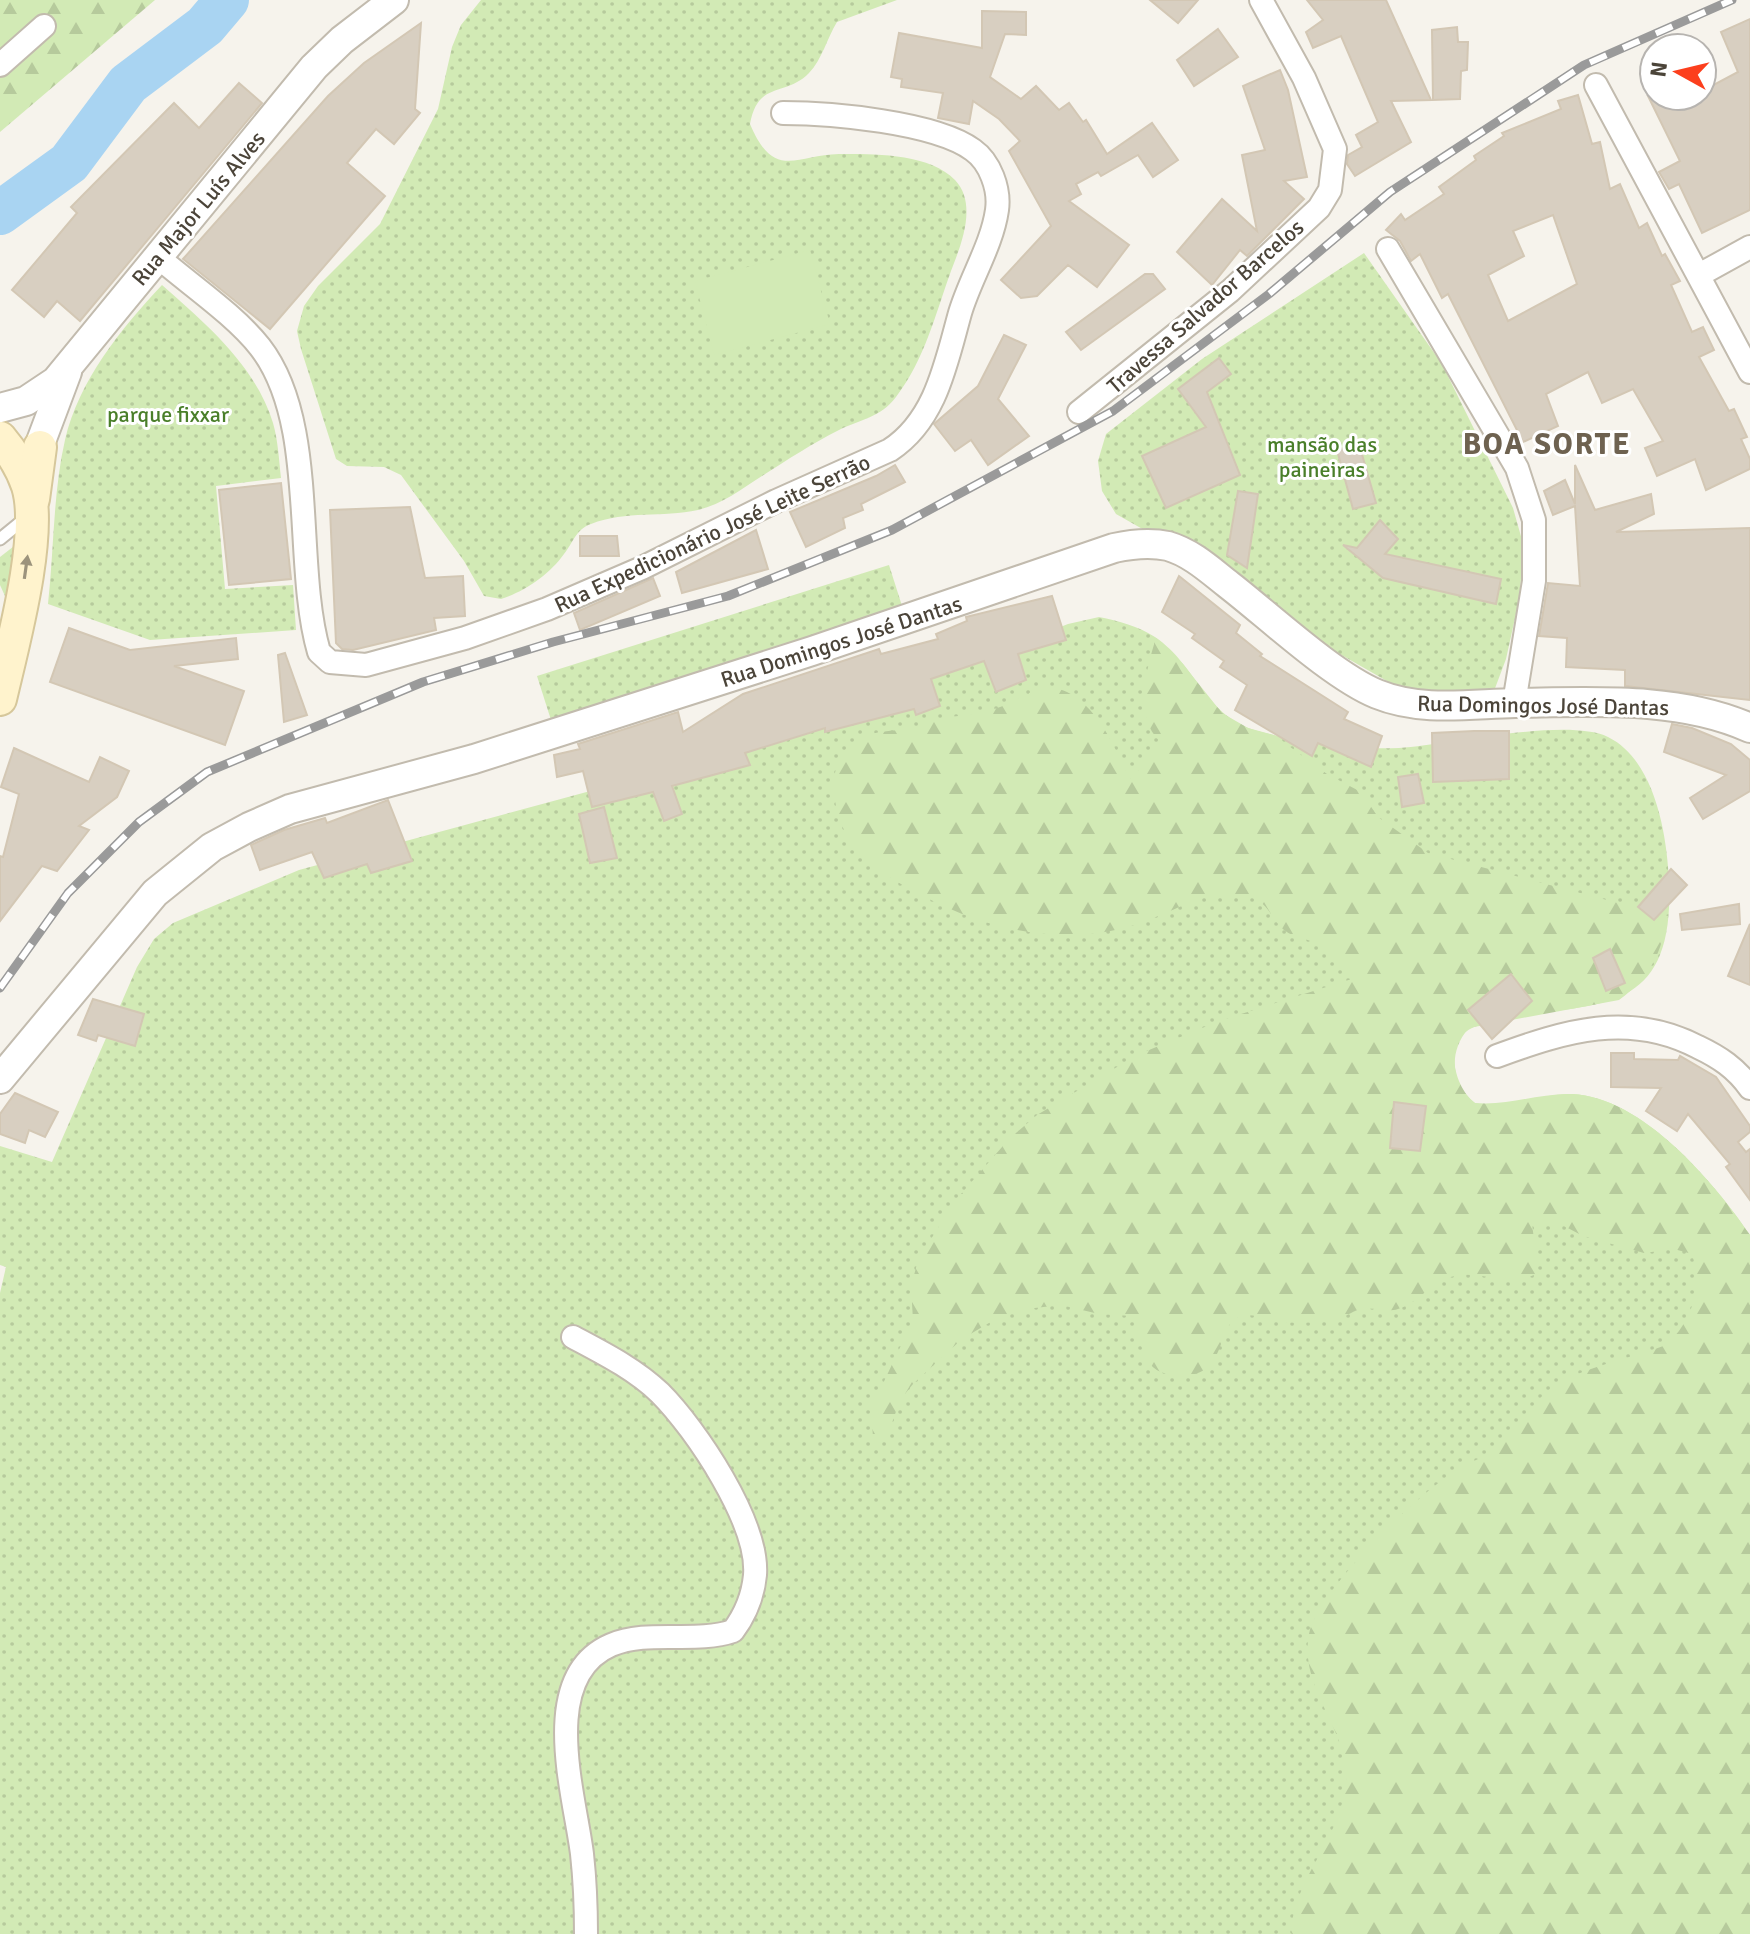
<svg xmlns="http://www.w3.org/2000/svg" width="1750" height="1934" font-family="Signika,sans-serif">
	<defs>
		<pattern id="green-dots" width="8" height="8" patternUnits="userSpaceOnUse" patternTransform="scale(2)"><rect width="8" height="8" fill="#d2eab5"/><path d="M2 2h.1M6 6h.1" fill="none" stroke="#b6ca9c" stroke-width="1.8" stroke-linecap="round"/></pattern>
		<pattern id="forest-firs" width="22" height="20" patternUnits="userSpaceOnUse" patternTransform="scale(2)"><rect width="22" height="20" fill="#d2eab5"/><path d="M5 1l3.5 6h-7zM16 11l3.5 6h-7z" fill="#b6ca9c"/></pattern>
	</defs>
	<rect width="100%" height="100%" fill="#f6f3ec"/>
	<g fill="url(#green-dots)">
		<path d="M481 0H897L837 22C827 38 822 60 809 73 786 97 758 80 750 124 774 181 796 155 839 154 873 154 929 153 955 180 978 204 961 245 951 271 935 315 925 359 896 397 880 418 861 419 839 430 813 443 787 460 762 476 741 489 723 504 698 510 662 518 627 510 591 524 576 529 573 543 564 554 550 574 524 592 501 599L484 596 464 561 401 475 384 467 347 466 336 459 301 349 297 331 304 306 318 286 380 224 438 109 452 47 461 25Z"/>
		<path d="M1364 253 1442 364 1513 508 1524 547 1519 600 1506 659 1494 691 1413 696 1331 649 1199 550 1146 531 1116 514 1102 491 1098 461 1106 434 1202 359Z"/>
		<path d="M162 285C205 323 256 366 273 423 278 440 279 460 281 478L216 486 225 589 293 585 296 630 150 640 48 604C54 550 53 492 65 440 79 380 121 329 162 285Z"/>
		<path d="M18 543 9 605 0 585V557Z"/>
		<path d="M889 565 903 609 551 720 537 676Z"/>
		<path d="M1099 617C1119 621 1138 626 1155 637 1199 667 1203 717 1261 732 1305 743 1353 750 1399 748 1449 745 1566 717 1608 737 1655 760 1667 835 1669 881 1676 1040 1568 992 1468 1029 1448 1052 1451 1085 1475 1103 1507 1111 1540 1093 1572 1094 1642 1097 1714 1182 1750 1235V1934H0V1293L6 1267 0 1265V1146L52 1162 137 967 154 939 173 923 299 870 764 744 1068 624Z"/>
	</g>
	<g fill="url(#forest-firs)">
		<path d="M0 0H155L0 132Z"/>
		<path d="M1156 638 1182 663 1222 713 1248 728 1274 735 1327 774 1361 792 1378 817 1428 853 1668 916C1661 953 1651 977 1619 1000L1474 1027C1442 1040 1454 1087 1475 1103 1508 1106 1539 1093 1572 1094 1642 1097 1714 1182 1750 1235V1934H1292L1291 1931C1295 1878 1337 1842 1345 1790 1355 1733 1298 1693 1309 1634 1317 1591 1418 1493 1457 1470 1469 1462 1483 1458 1495 1450 1523 1431 1526 1402 1562 1381 1591 1366 1634 1357 1666 1345 1692 1322 1703 1287 1692 1254L1674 1249 1644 1253 1583 1236 1564 1226 1532 1223 1538 1273C1507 1289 1484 1270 1455 1276 1430 1281 1421 1302 1398 1309 1386 1313 1375 1307 1362 1309 1354 1310 1347 1316 1340 1318 1324 1323 1301 1323 1285 1322 1271 1321 1258 1313 1243 1316 1212 1321 1233 1382 1173 1375 1138 1371 1144 1341 1132 1316L1099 1314 1061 1305 1026 1309 994 1320 962 1339 913 1384 900 1400 886 1440 881 1442 873 1437 871 1409 913 1320 911 1287 918 1260 954 1202 1009 1139 1037 1115 1137 1055 1219 1021 1358 977C1345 968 1334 955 1321 946 1308 937 1290 939 1279 925 1269 913 1266 901 1249 897 1212 887 1183 907 1151 919 1077 949 998 934 929 899 897 883 863 864 845 832 833 807 826 768 849 746 864 731 886 732 905 729 917 727 929 722 940 719 964 714 990 714 1011 702 1029 693 1047 682 1067 692 1100 709 1115 749 1130 779L1145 764 1159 740C1133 716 1147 667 1156 638Z"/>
	</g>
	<path fill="#d2eab5" d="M810 250 830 324 714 355 695 281Z"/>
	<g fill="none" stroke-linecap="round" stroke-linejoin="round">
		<path stroke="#a9d4f2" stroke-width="44" d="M0 213 69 163 128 84 205 26 227 0"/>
	</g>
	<g fill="#d8cfc1" stroke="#d3c7b4" stroke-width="2" fill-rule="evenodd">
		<path d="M1150 0H1198L1178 23Z"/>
		<path d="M1307 0H1386L1431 100 1391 101 1411 142 1355 176 1347 164 1348 155 1362 147 1356 135 1378 122 1341 36 1313 48 1306 32 1323 20Z"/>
		<path d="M982 11 1026 12V35L1005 34 990 77 1021 99 1036 86 1059 110 1069 103 1083 122 1086 120 1107 154 1152 123 1178 160 1153 177 1138 155 1101 176 1098 172 1076 184 1081 194 1069 201 1129 245 1097 287 1068 265 1037 296 1021 298 1001 280 1051 226 1009 151 1020 141 999 119 973 101 969 124 938 118 943 93 901 87 902 79 891 77 899 33 982 48Z"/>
		<path d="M1750 19V210L1702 233 1679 184 1669 189 1659 172 1680 161 1648 96H1702V91L1738 72 1721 32Z"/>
		<path d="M421 23 415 109 420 113 394 144 376 129 347 163 385 196 270 329 183 259 328 96 364 63Z"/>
		<path d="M1457 27 1458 42H1468L1467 70 1461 71 1460 99 1433 100 1432 30Z"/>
		<path d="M1218 29 1238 57 1194 86 1177 60Z"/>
		<path d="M1280 70 1288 90 1307 177 1284 181 1304 199 1247 256 1240 250 1212 285 1177 252 1222 199 1257 231 1242 155 1265 150 1243 86Z"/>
		<path d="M239 83 262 103 80 321 57 301 44 317 12 290 77 213 71 207 174 103 199 128Z"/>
		<path d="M1578 95 1592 144 1600 142 1610 189 1620 184 1639 228 1647 223 1662 256 1665 254 1680 281 1671 285 1692 332 1703 327 1714 350 1699 357 1729 411 1734 409 1747 437 1741 439 1750 459V469L1706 490 1695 459 1657 476 1645 448 1663 441 1633 389 1602 403 1588 372 1546 394 1558 426 1523 442 1448 294 1442 298 1420 254 1411 261 1400 241 1386 230 1401 214 1405 220 1444 194 1439 187 1476 160 1474 156 1504 136 1502 133 1561 109 1558 101ZM1553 215 1577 284 1508 321 1488 275 1524 256 1513 231Z"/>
		<path d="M1145 274H1153L1165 289 1081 350 1066 332Z"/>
		<path d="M1004 335 1026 345 998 399 1029 436 988 465 971 440 955 451 934 424 978 386Z"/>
		<path d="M1219 358 1231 374 1207 392 1240 475 1166 508 1142 456 1206 427 1178 389Z"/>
		<path d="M1359 444 1376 503 1353 509 1337 450Z"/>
		<path d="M895 465 905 482 861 504 863 510 843 518 845 528 806 547 790 512 876 476Z"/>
		<path d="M1575 465 1595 510 1651 494 1654 514 1616 532 1750 528V700L1625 686V670L1566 667 1567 638 1539 636 1548 583 1580 586 1575 506 1553 515 1544 491 1565 480 1575 504Z"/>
		<path d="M281 483 291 579 229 585 219 490Z"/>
		<path d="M1238 491 1258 494 1247 568 1227 555Z"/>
		<path d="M410 507 425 578 463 576 465 616 434 618 436 630 353 650 342 649 336 643 330 510Z"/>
		<path d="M1380 520 1398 539 1385 554 1501 579 1496 604 1383 578 1343 545 1357 548Z"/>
		<path d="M756 530 768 569 682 593 676 572Z"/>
		<path d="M580 536H617L619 556H580Z"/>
		<path d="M1179 576 1240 625 1236 633 1262 654 1260 656 1348 712 1344 719 1382 736 1371 767 1318 743 1312 756 1235 710 1247 685 1220 667 1224 661 1192 638 1195 634 1162 612Z"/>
		<path d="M653 578 660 596 580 630 574 613Z"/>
		<path d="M1052 596 1066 640 1018 654 1026 680 996 692 984 661 931 679 940 706 916 715 914 709 825 732V728L745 753 750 765 672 786 682 814 664 821 653 792 592 807 583 771 557 777 554 755 580 749 578 744 678 712 683 732 743 694 879 649 881 654 938 639 936 634 967 621 966 617Z"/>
		<path d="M69 628 130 650 236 638 238 659 174 666 244 691 225 745 50 682Z"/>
		<path d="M285 653 307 715 284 722 278 655Z"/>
		<path d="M1672 724 1692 728 1731 744 1750 760V791L1703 819 1690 798 1726 775 1664 752Z"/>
		<path d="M1474 731H1509V779L1433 782 1432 733Z"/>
		<path d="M14 748 89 782 100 757 129 771 117 797 79 826 89 830 57 871 42 866 0 921V856L3 857 19 794 1 787Z"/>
		<path d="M1418 774 1424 803 1402 807 1398 777Z"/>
		<path d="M388 800 412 861 371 873 367 864 324 878 312 852 260 870 251 845 284 830 325 818 327 823Z"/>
		<path d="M604 807 617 858 590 863 579 814Z"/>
		<path d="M1671 869 1687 885 1654 920 1638 907Z"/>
		<path d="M1739 904 1740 924 1682 930 1680 914Z"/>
		<path d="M1750 924V985L1728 976Z"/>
		<path d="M1610 949 1625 983 1606 991 1593 958Z"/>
		<path d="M1511 974 1532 1001 1492 1039 1468 1010Z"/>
		<path d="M93 999 144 1014 135 1046 98 1035 96 1041 78 1035Z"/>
		<path d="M1611 1053H1634V1059L1678 1060 1680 1056 1716 1077 1750 1126V1132L1738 1142 1746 1152 1750 1149V1200L1726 1167 1730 1164 1688 1114 1677 1131 1646 1111 1661 1088 1611 1087Z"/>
		<path d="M15 1093 58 1112 45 1137 29 1130 25 1143 0 1134V1114Z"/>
		<path d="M1394 1102 1426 1106 1420 1151 1390 1148Z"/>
	</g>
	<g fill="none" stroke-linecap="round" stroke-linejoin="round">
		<g stroke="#c2bbae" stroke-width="15">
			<path id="service" d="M0 539 27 517"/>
		</g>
		<g stroke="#c2bbae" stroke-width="26">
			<g id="minor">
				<path d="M0 65 44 26"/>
				<path d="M1596 85 1750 372"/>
				<path d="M1388 249 1517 468 1534 520V581L1514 703"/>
				<path d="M158 257C189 284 235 315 260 347 319 423 293 563 319 652L330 662 366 665 465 638 547 609 642 568 776 501 890 450C936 420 946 363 960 313 970 279 992 245 997 210 1000 189 990 162 973 150 935 122 830 113 783 113"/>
				<path d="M1699 275 1750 247"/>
				<path d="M1079 412 1230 291 1319 208 1330 190 1335 149 1304 78 1261 0"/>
				<path d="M1497 1056C1565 1031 1629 1011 1698 1047 1719 1057 1736 1068 1750 1088"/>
				<path d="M573 1337C603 1353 635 1369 660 1393 696 1429 759 1523 755 1575 753 1596 745 1615 733 1631 695 1644 648 1629 611 1645 537 1677 575 1796 582 1854 585 1881 586 1907 586 1934"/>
			</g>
		</g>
		<g stroke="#c2bbae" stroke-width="32">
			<g id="tertiary">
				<path d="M0 408 26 401 56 381 314 67 342 40 394 0"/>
				<path d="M31 468 67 372"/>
				<path d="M0 1079 155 893 212 847 249 827 290 809 474 759 812 651 1114 548C1132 544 1150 542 1168 546 1192 553 1211 571 1229 585 1269 616 1333 676 1377 694 1421 712 1469 704 1515 703 1592 702 1679 696 1750 728"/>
			</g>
		</g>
		<g stroke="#d6c79b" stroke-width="36">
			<g id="secondary">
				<path d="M0 438C12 452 22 468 28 486 43 535 12 647 0 699"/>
				<path d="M33 499 40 447"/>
			</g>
		</g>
		<use href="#service" stroke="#fff" stroke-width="11"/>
		<use href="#minor" stroke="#fff" stroke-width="22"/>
		<use href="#tertiary" stroke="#fff" stroke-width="28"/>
		<use href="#secondary" stroke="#fff3cd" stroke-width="32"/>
		<g stroke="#9a9a9a" stroke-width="9">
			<path id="rail" d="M0 988 68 893 139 822 207 772 423 682 553 642 728 596 892 530 1113 411 1269 294 1390 192 1584 65 1732 0"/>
		</g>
		<use href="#rail" stroke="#fff" stroke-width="6" stroke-dasharray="18" stroke-linecap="butt"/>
	</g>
	<defs><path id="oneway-solid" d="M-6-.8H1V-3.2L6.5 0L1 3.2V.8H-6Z" transform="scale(2)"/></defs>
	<use fill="#9c937c" href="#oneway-solid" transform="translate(26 567) rotate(-82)"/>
	<g text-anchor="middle" stroke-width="6" stroke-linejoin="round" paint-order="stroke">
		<g font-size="22" fill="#4b4439" stroke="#fff">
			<text transform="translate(198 208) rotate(-50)" y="8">Rua Major Luís Alves</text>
			<text transform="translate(1205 306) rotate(-41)" y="8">Travessa Salvador Barcelos</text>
			<text transform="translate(712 533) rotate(-25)" y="8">Rua Expedicionário José Leite Serrão</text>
			<text transform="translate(841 641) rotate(-18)" y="8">Rua Domingos José Dantas</text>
			<text transform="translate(1543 705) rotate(1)" y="8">Rua Domingos José Dantas</text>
		</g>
		<g font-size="22" fill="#4a7f2a" stroke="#fff">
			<text x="168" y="422">parque fixxar</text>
			<text x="1322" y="452">mansão das<tspan x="1322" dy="25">paineiras</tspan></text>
		</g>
		<g font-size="30" font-weight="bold" letter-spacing="2" fill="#6e6250" stroke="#fff">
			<text x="1547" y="454">BOA SORTE</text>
		</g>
	</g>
	<g transform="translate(1678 72) rotate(278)"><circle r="38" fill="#ffffff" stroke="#b7b4b0" stroke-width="2"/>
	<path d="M0-6L14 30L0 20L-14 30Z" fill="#fc3f1d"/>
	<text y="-12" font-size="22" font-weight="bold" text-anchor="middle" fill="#4b4439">N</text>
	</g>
</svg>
